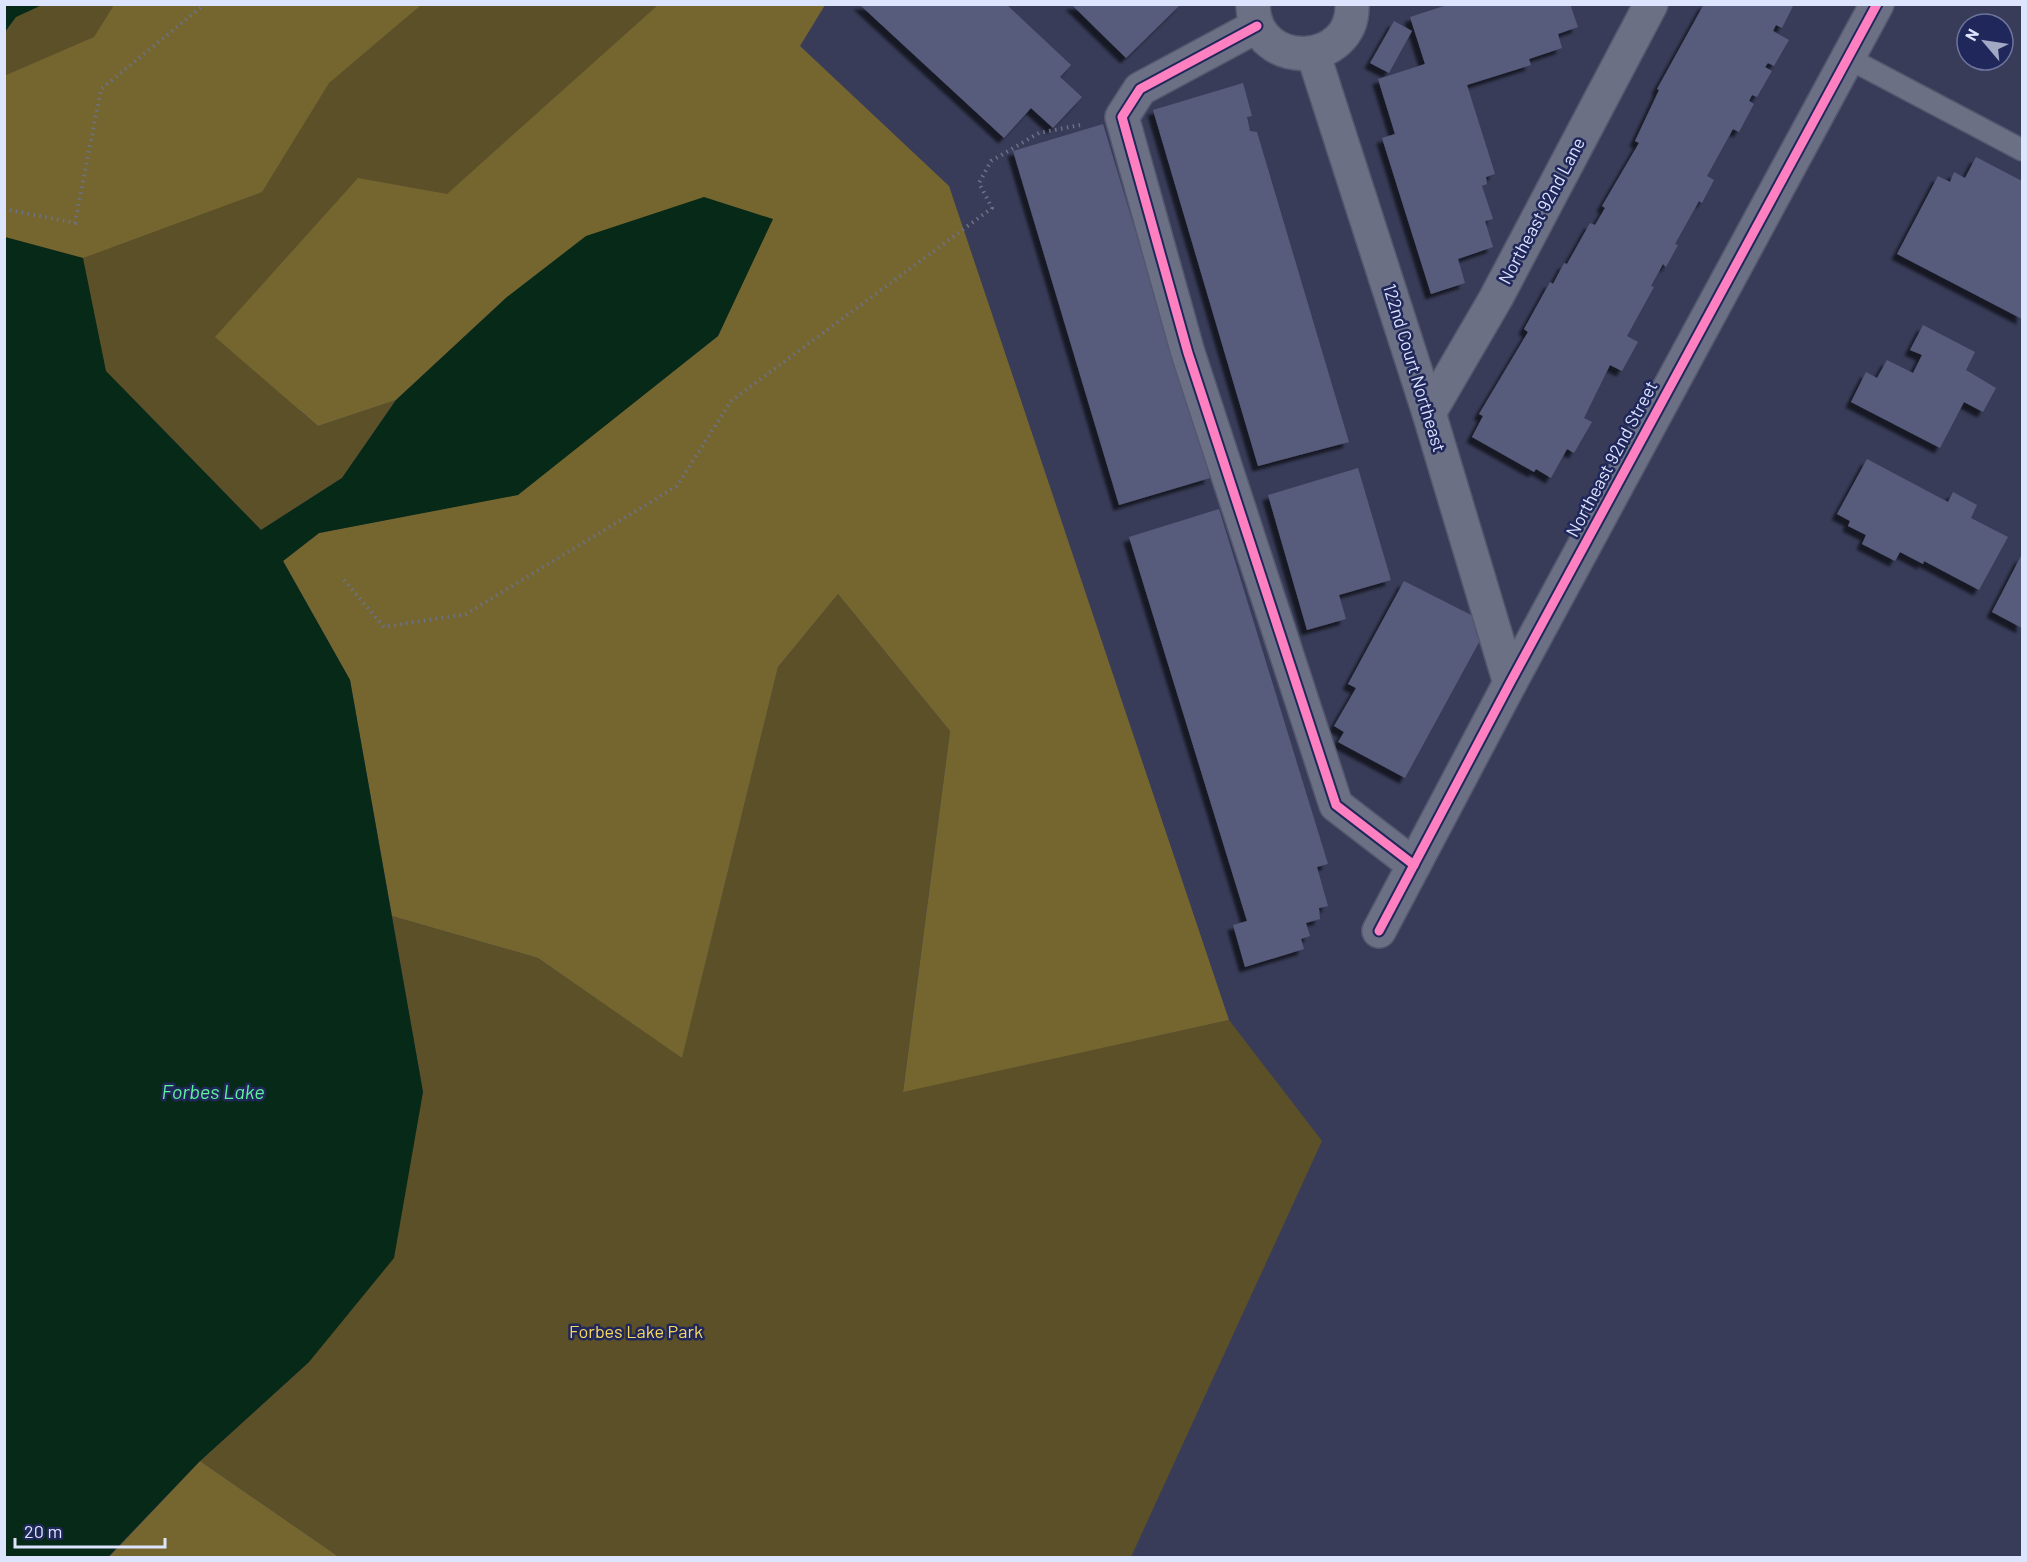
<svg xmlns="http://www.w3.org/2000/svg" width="2027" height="1562" font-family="Barlow,sans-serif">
	<defs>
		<filter id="shadow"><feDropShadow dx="-5.5" dy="5.5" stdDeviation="1.5" flood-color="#0009"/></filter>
	</defs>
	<rect width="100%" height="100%" fill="#383c58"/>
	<g fill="#5b5028">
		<path d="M4 5H755L300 411 318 426 396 400 342 478 261 530 133 399 5 345Z"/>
		<path d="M838 594 950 731 903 1091 1229 1020 1322 1141 1131 1557H339L200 1461 309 1362 423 1092 392 916 538 958 682 1057 778 667Z"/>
	</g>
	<g fill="#756630">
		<path d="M114 5H421L329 83 262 192 83 258 5 237 4 76 94 37Z"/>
		<path d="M658 5H825L800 46 949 186 1229 1020 903 1092 950 731 838 594 778 667 682 1058 538 958 392 916 350 680 283 561 319 533 518 494 718 336 772 219 507 297 396 400 318 426 215 337 358 178 447 194Z"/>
		<path d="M200 1461 339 1557 108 1558Z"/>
	</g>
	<g fill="#062918">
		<path d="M5 4H42V5L16 17 5 32Z"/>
		<path d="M704 197 773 219 718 336 518 495 319 533 283 561 350 680 423 1092 394 1258 309 1362 200 1461 108 1557H5V237L83 258 106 371 261 530 342 478 396 400 507 297 586 236Z"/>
	</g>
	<g fill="#585c7b" filter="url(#shadow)">
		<path d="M859 4H1006L1071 65 1060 77 1082 97 1053 128 1031 108 1004 138Z"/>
		<path d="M1071 4H1181L1126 58Z"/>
		<path d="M1450 4H1570L1578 27 1558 34 1562 48 1529 59 1531 65 1467 85 1495 174 1486 177 1487 184 1482 186 1493 219 1485 221 1493 247 1458 259 1465 283 1431 294 1382 138 1395 134 1378 79 1425 64 1410 17Z"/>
		<path d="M1704 4H1794L1782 28 1776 25 1773 31 1789 40 1774 66 1768 63 1765 67 1772 71 1757 97 1752 95 1749 101 1754 104 1739 132 1733 129 1707 176 1714 180 1702 203 1699 201 1675 244 1678 245 1666 267 1663 264 1651 286 1654 287 1627 336 1638 342 1622 371 1610 365 1584 418 1592 422 1574 453 1567 449 1551 478 1536 469 1534 472 1472 437 1483 416 1479 414 1528 332 1524 329 1550 282 1553 284 1564 263 1567 264 1590 223 1595 225 1605 208 1602 206 1639 143 1635 141 1659 90 1657 89Z"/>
		<path d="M1394 21 1412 31 1389 73 1370 63Z"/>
		<path d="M1243 83 1252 116 1247 117 1250 131 1257 132 1349 442 1258 466 1153 110Z"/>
		<path d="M1103 124 1210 478 1119 505 1013 151Z"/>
		<path d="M1976 157 2022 181V319L1897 254 1938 176 1950 182 1954 172 1965 178Z"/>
		<path d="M1923 325 1975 352 1966 370 1996 388 1983 412 1964 402 1940 448 1851 402 1866 372 1877 378 1887 360 1913 373 1922 355 1910 350Z"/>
		<path d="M1867 459 1948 502 1953 492 1977 505 1971 518 2008 537 1979 590 1924 561 1923 564 1900 552 1895 561 1862 544 1866 535 1848 526 1850 521 1837 514Z"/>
		<path d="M1358 468 1391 580 1339 595 1346 619 1307 630 1268 495Z"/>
		<path d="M1219 509 1328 864 1317 867 1328 906 1319 908 1320 919 1306 923 1310 936 1301 939 1304 949 1245 967 1233 925 1247 921 1129 537Z"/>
		<path d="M2022 554V628L1992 612Z"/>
		<path d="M1404 581 1489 624 1405 778 1338 742 1344 732 1334 726 1356 688 1348 684Z"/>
	</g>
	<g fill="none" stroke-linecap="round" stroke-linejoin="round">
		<g stroke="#54586e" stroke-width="24">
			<path id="service" d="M1848 58 2022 150"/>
		</g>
		<g stroke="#54586e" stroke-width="36">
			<g id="minor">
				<path d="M1253 6C1256 72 1355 67 1352 4"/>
				<path d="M1257 26 1140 89 1122 117 1188 353 1336 805 1414 865"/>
				<path d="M1313 53 1429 413 1510 683"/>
				<path d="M1429 413 1496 298 1651 4"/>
				<path d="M1379 931 1510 683 1877 4"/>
			</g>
		</g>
		<g stroke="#6d7184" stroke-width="4" stroke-dasharray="1.5 4.5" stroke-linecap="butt">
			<path d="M4 209 75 223 101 89 205 4"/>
			<path d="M344 580 384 627 466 614 677 486 731 401 992 208 979 183 991 161 1039 133 1080 125"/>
		</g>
		<use href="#service" stroke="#6b7085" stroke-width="21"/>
		<use href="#minor" stroke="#6b7085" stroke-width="33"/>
		<g stroke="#20275a" stroke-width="13">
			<g id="cycleway">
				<path d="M1257 26 1140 89 1122 117 1188 353 1336 805 1414 865"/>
				<path d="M1379 931 1510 683 1877 4"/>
			</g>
		</g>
		<use href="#cycleway" stroke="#ff80c0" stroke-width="9"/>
	</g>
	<g text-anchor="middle" stroke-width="5" stroke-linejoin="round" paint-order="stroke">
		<g font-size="18" fill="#dde4fe" stroke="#20275a">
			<text transform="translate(1542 211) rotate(-62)" y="6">Northeast 92nd Lane</text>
			<text transform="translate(1414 368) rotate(73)" y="6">122nd Court Northeast</text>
			<text transform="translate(1612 459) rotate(-62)" y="6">Northeast 92nd Street</text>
		</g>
		<g font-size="18" fill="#f8d760" stroke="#20275a">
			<text x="636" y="1338">Forbes Lake Park</text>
		</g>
		<g font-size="20" font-style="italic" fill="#5ef29a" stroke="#20275a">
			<text x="213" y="1099">Forbes Lake</text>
		</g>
	</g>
	<rect width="2027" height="1562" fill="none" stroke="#dde4fe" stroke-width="12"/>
	<g transform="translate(1985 42) rotate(299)"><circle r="28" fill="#20275a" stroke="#6c739c" stroke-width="1.5"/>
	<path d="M0-4.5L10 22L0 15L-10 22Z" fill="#a3a9c4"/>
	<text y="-9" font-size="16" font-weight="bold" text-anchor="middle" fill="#dde4fe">N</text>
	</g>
	<path d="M15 1538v9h150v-9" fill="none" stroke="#dde4fe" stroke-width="3"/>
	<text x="24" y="1538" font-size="18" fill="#dde4fe" stroke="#20275a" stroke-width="4.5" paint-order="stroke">20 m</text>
</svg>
